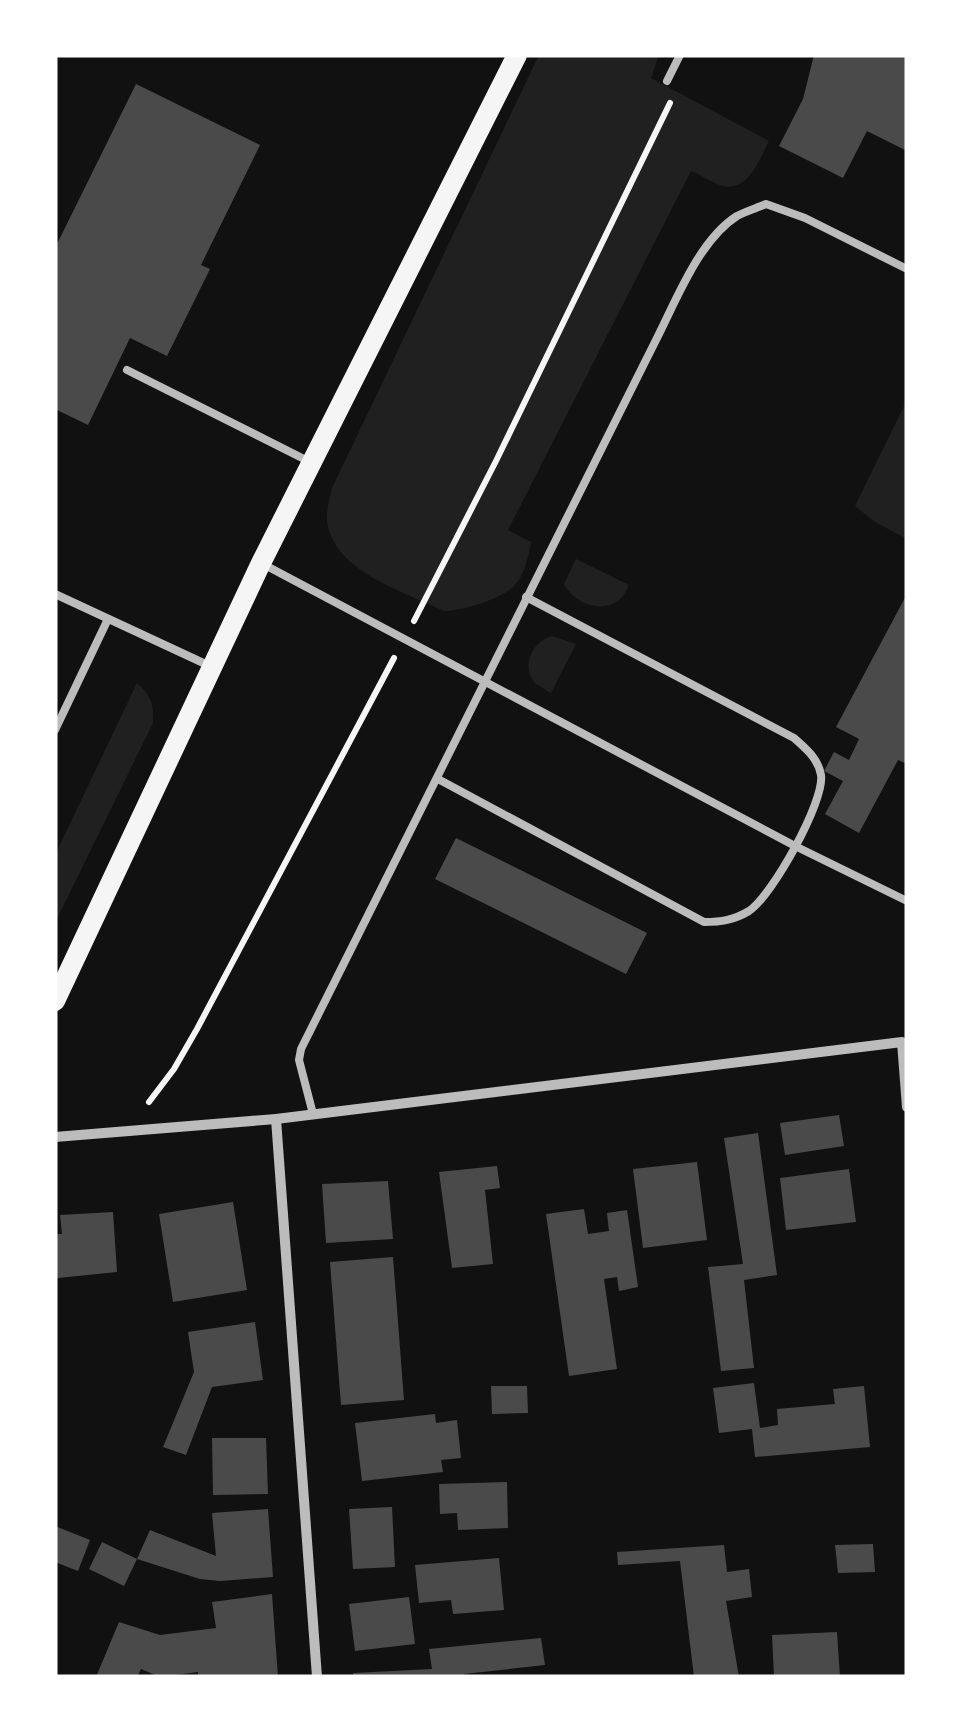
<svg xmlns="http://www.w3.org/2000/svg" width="962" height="1732" font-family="'Source Serif 4',serif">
	<rect width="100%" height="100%" fill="#111"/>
	<g fill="#202020">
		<path d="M539 55H659L651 78 769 141C759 160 748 194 720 185 710 182 700 174 691 171L508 530 531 542C528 558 525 575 513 587 500 599 462 611 444 611 405 592 339 573 328 527 325 514 329 501 332 488Z"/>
		<path d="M907 400V539L875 522 855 506Z"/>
		<path d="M576 559 629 585C626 590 624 596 620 599 602 615 574 603 564 584Z"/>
		<path d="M552 636 576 644 551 693C550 693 537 684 536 684 520 667 532 641 552 636Z"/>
		<path d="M137 683C151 695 154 705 153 723L55 923V855Z"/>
	</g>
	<g fill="#4a4a4a">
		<path d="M814 55H907V151L867 131 843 178 779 146 803 99Z"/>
		<path d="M136 84 260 145 201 265 210 269 167 356 130 338 88 425 55 409V248Z"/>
		<path d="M907 594V764L898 760 859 833 825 814 843 781 824 771 834 752 849 760 859 739 836 727Z"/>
		<path d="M456 838 647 933 626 974 435 879Z"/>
		<path d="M839 1115 844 1146 785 1155 780 1123Z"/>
		<path d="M758 1133 777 1275 744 1280 754 1368 721 1371 708 1267 743 1264 724 1138Z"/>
		<path d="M697 1162 707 1240 643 1248 633 1169Z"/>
		<path d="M497 1166 500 1188 485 1190 493 1264 452 1268 439 1172Z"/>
		<path d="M849 1169 856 1222 786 1230 780 1178Z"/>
		<path d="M388 1181 393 1239 326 1243 322 1184Z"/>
		<path d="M233 1202 247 1290 173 1302 159 1214Z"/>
		<path d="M584 1209 588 1234 609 1231 607 1213 627 1210 638 1287 619 1291 617 1277 604 1279 617 1369 569 1376 546 1214Z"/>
		<path d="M113 1212 117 1272 58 1278 55 1283V1234H62L60 1215Z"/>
		<path d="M393 1257 404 1400 341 1405 330 1262Z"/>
		<path d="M255 1322 263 1380 212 1387 186 1455 163 1447 194 1372 188 1332Z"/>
		<path d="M754 1383 760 1428 778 1425 777 1409 835 1404 833 1389 864 1386 870 1447 755 1457 752 1429 719 1433 713 1388Z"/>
		<path d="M491 1386H527L528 1413 492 1414Z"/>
		<path d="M435 1414 436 1423 457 1420 461 1458 441 1460 443 1472 362 1481 355 1423Z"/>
		<path d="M212 1438H266L268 1494 213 1495Z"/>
		<path d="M507 1482 508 1528 458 1530 457 1513 440 1514 439 1484Z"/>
		<path d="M392 1507 395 1567 353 1569 349 1509Z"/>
		<path d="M268 1509 273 1577 220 1581 200 1579 137 1559 150 1530 216 1556 212 1513Z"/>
		<path d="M55 1526 90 1540 78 1571 55 1562Z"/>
		<path d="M102 1542 137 1559 124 1586 89 1569Z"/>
		<path d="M873 1544 875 1572 838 1573 835 1545Z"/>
		<path d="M724 1545 727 1572 749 1569 752 1597 726 1601 739 1677H694L680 1561 618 1565 617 1552Z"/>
		<path d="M499 1558 504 1610 453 1614 451 1600 419 1603 415 1565Z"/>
		<path d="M272 1594 278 1677H198V1672L160 1677 141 1669 137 1677H96L119 1622 160 1635 216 1628 212 1602Z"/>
		<path d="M409 1597 415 1644 355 1651 349 1604Z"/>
		<path d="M837 1632 840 1677H774L772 1635Z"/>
		<path d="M541 1638 545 1665 464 1674 465 1677H353V1673L432 1669 429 1649Z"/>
	</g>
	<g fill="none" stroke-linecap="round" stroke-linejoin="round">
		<g stroke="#f5f5f5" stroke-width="6">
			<path d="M414 621 496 461 670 103"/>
			<path d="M149 1102 174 1069 197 1029 394 658"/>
		</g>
		<g stroke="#bcbcbc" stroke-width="8">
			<path d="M667 81 680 55"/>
			<path d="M127 370 312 463"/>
			<path d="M261 563 795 846 907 901"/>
			<path d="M55 594 212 667"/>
			<path d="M55 730 108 619"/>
			<path d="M438 779 704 922C721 922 734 920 749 911 772 896 825 801 821 775 818 758 806 749 794 738L526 597"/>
			<path d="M313 1114 299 1060 301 1049 656 340C676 301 699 240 737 216 746 211 757 208 766 204L805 218 907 269"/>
		</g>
		<g stroke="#bcbcbc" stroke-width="10">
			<path d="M276 1119 317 1677"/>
			<path d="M55 1137 276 1119 902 1042 907 1107"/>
		</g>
		<path stroke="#f5f5f5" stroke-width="20" d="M55 1001 261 563 517 55"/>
	</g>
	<rect width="962" height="1732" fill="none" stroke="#ffffff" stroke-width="115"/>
</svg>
